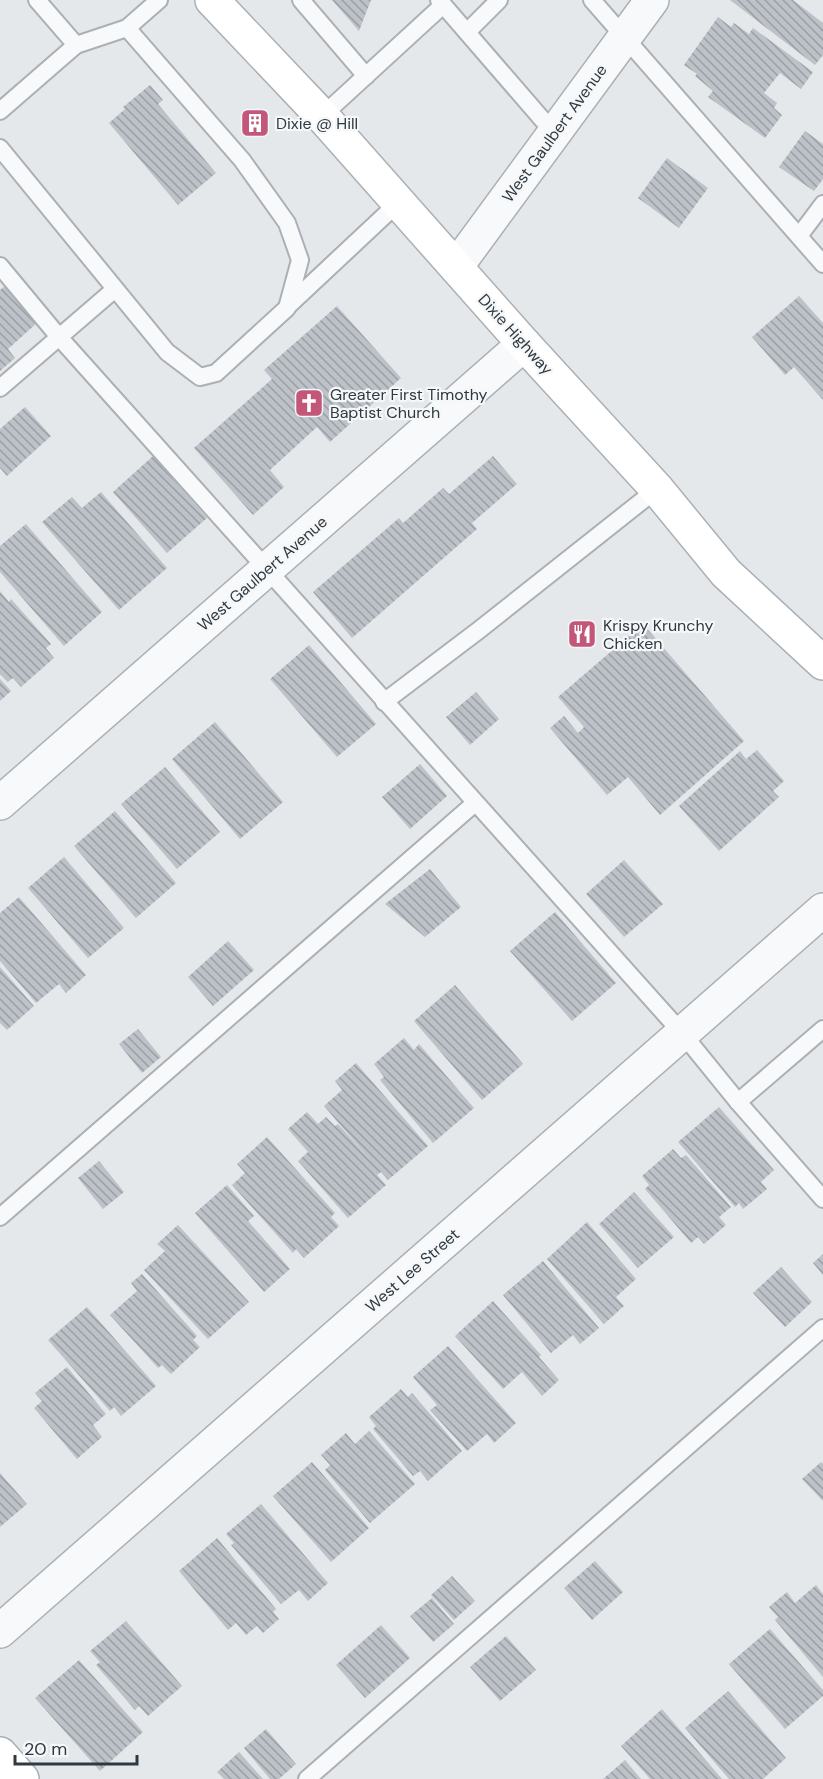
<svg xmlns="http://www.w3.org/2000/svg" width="823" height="1779" font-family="'DM Sans',sans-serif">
	<defs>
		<pattern id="building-back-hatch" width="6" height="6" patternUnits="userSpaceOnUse" patternTransform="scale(1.5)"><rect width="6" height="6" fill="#bcc2c8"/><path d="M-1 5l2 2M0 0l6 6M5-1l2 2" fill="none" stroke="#999fa4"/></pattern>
	</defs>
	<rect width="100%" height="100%" fill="#e5e8eb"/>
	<g fill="url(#building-back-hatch)">
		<path d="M332 0H371L359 31Z"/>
		<path d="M730 0H793L823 23V55L815 65Z"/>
		<path d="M718 17 731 27 734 23 749 34 753 28 813 72 801 89 780 73 764 93 777 103 774 108 782 115 765 138 708 97 713 91 695 76 697 74 684 65Z"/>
		<path d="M150 85 163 100 158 104 216 173 178 205 109 123 125 109 123 107Z"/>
		<path d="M250 109 268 130 261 136 243 115Z"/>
		<path d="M805 131 823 144V179L814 191 779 167Z"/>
		<path d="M667 158 708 188 679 228 638 198Z"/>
		<path d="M6 285 38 322 8 349 15 358 0 371V290Z"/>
		<path d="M799 296 823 323V400L794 367 785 375 752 337Z"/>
		<path d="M337 306 401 378 330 442 317 427 270 470 284 487 253 515 194 448 272 379 264 370Z"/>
		<path d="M25 407 51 436 7 476 0 468V429Z"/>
		<path d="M153 456 207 518 167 553 113 492Z"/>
		<path d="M493 456 517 484 472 523 477 529 352 638 313 592 399 518 403 523 443 488 449 494Z"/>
		<path d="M101 492 167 568 119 610 42 522 72 497 82 508Z"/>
		<path d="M26 524 102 612 64 646 0 572V546Z"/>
		<path d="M0 591 9 602 11 599 51 644 46 648 54 658 21 687 13 678 8 682 0 674Z"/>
		<path d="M643 624 744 741 660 815 628 777 607 795 550 728 564 716 578 733 584 727 558 697Z"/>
		<path d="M309 645 376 724 337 757 270 679Z"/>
		<path d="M0 679 11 691 0 701Z"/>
		<path d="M476 692 499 719 470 745 446 717Z"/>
		<path d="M215 722 283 802 240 839 172 759Z"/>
		<path d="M757 750 784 781 773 791 779 797 719 851 679 806 740 751 746 759Z"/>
		<path d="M420 764 447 796 410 829 382 797Z"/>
		<path d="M165 767 220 832 177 869 121 804Z"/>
		<path d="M115 811 176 883 136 918 74 846Z"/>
		<path d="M64 857 124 928 88 958 28 888Z"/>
		<path d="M624 860 663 904 624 937 586 894Z"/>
		<path d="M430 869 461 907 425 937 385 904Z"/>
		<path d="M19 897 86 975 66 993 59 984 36 1003 0 961V913Z"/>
		<path d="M555 912 616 983 572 1021 510 951Z"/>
		<path d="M228 941 254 970 213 1006 188 977Z"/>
		<path d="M0 967 34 1006 7 1030 0 1023Z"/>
		<path d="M455 985 523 1064 482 1100 414 1021Z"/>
		<path d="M138 1029 161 1057 142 1073 119 1044Z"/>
		<path d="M404 1038 414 1050 419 1044 474 1108 433 1143 380 1080 384 1077 374 1064Z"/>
		<path d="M356 1063 428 1146 388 1180 381 1172 377 1175 386 1185 348 1218 298 1161 308 1152 288 1129 307 1112 318 1124 326 1117 335 1126 338 1124 373 1163 324 1106 342 1090 335 1081Z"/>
		<path d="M719 1107 774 1170 761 1182 767 1189 743 1209 739 1203 735 1207 678 1142Z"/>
		<path d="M267 1137 335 1213 331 1217 339 1226 304 1258 296 1249 293 1253 232 1185 245 1173 237 1164Z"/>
		<path d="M673 1149 681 1158 686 1155 731 1207 719 1217 726 1225 704 1244 698 1237 691 1243 645 1189 649 1185 642 1176Z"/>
		<path d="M99 1161 124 1192 103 1209 78 1178Z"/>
		<path d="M227 1185 254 1216 248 1221 290 1269 264 1292 195 1213Z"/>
		<path d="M634 1192 674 1237 638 1268 599 1224Z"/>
		<path d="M587 1222 636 1279 616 1297 624 1306 604 1324 547 1259Z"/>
		<path d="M178 1225 249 1302 208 1339 144 1270 165 1251 157 1244Z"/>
		<path d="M823 1254V1275L813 1263Z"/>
		<path d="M543 1261 599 1328 580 1344 573 1335 551 1353 503 1295Z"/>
		<path d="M781 1267 812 1302 785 1327 753 1293Z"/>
		<path d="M142 1274 197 1336 193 1340 200 1347 171 1374 162 1365 158 1368 110 1315 137 1291 131 1283Z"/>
		<path d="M493 1301 541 1355 539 1357 559 1380 542 1396 522 1372 503 1389 455 1336Z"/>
		<path d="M87 1307 156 1386 121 1416 114 1407 110 1411 48 1340Z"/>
		<path d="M448 1346 516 1423 494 1443 487 1434 467 1451 430 1410 437 1405 413 1377Z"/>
		<path d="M67 1367 106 1414 93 1425 102 1437 77 1459 34 1408 42 1401 35 1393Z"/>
		<path d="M401 1389 408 1397 412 1393 462 1451 428 1481 420 1471 413 1476 373 1429 376 1426 369 1417Z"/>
		<path d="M369 1431 415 1484 370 1523 325 1470 330 1465 321 1455 346 1433 355 1444Z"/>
		<path d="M312 1462 369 1528 331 1562 273 1496Z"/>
		<path d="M821 1462 823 1464V1501L802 1479Z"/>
		<path d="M0 1473 27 1504 0 1527Z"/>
		<path d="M261 1504 328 1583 308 1601 299 1590 281 1604 231 1545 234 1543 226 1534Z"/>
		<path d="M217 1538 276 1609 273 1612 279 1619 263 1633 257 1626 246 1635 236 1623 228 1630 179 1571Z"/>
		<path d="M595 1561 623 1592 592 1620 564 1588Z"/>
		<path d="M452 1576 475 1601 454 1620 431 1595Z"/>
		<path d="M816 1585 823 1594V1677L775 1620 778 1617 769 1607 787 1592 795 1603Z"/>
		<path d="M432 1598 454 1624 433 1642 410 1616Z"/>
		<path d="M126 1621 182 1686 148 1716 139 1706 135 1710 96 1665 100 1662 90 1651Z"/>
		<path d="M381 1625 410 1658 365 1698 336 1665Z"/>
		<path d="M770 1629 823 1690V1696L785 1729 729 1664Z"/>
		<path d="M506 1636 536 1670 500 1701 470 1667Z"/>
		<path d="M79 1660 143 1732 100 1771 35 1698Z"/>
		<path d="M728 1691 786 1758 763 1779H729L685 1728Z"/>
		<path d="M662 1709 722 1779H650L621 1746Z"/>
		<path d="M266 1729 296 1764 279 1779H270L244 1748Z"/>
		<path d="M239 1752 263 1779H224L217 1772Z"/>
		<path d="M625 1760 641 1779H603Z"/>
	</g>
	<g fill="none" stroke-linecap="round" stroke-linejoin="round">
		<g stroke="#aab0b5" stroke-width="20">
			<g id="lane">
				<path d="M37 0 76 45"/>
				<path d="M301 0 366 76"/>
				<path d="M439 0 554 133"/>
				<path d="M592 0 823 264"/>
				<path d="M467 32 499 0"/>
				<path d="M0 111 76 45 127 28 159 0"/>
				<path d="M322 116 443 5"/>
				<path d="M0 148 167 352 200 377 216 373 287 308 300 260 287 223 242 160 127 28"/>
				<path d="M799 236 823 204"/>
				<path d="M0 266 59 337 682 1033 738 1102 823 1199"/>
				<path d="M288 306 399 202"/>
				<path d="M0 388 115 289"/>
				<path d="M384 702 479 630 657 489"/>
				<path d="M738 1102 823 1029"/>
				<path d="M0 1217 475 803"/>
				<path d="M307 1779 823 1328"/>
			</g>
		</g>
		<g stroke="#aab0b5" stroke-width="36">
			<g id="street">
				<path d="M456 267 652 0"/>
				<path d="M0 803 524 344"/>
				<path d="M0 1631 823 910"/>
			</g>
		</g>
		<g stroke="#aab0b5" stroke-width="36">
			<path id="secondary" d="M212 0 322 116 524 344 657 489 726 573 823 663"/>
		</g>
		<g stroke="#a5afb6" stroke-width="36">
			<path id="primary" d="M0 1754 22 1779"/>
		</g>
		<use href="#lane" stroke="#f7f9fa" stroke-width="16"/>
		<use href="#street" stroke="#f7f9fa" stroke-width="33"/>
		<use href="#secondary" stroke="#fff" stroke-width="33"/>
		<use href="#primary" stroke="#fff" stroke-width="33"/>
	</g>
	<defs>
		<g id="building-square" transform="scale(1.5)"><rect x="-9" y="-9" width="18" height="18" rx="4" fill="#c35779" stroke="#f5f7f8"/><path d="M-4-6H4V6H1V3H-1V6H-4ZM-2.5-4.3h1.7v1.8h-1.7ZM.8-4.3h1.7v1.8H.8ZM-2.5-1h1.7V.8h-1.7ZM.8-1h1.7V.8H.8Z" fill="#fff"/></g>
		<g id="church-square" transform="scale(1.5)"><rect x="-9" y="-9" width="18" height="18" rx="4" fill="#c35779" stroke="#f5f7f8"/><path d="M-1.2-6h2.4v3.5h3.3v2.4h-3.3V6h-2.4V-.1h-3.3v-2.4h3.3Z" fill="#fff"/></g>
		<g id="restaurant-square" transform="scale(1.5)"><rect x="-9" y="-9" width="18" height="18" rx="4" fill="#c35779" stroke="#f5f7f8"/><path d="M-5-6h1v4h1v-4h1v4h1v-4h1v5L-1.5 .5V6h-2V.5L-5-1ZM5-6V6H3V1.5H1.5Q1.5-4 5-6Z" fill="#fff"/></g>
	</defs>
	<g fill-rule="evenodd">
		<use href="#building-square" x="255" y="123"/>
		<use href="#church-square" x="309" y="403"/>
		<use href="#restaurant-square" x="582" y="634"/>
	</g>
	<g text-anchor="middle" stroke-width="4.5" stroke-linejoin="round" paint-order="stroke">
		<g font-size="16" fill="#2e3942" stroke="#f5f7f8" text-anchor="start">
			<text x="276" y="129">Dixie @ Hill</text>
			<text x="330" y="400">Greater First Timothy<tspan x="330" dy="18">Baptist Church</tspan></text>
			<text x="603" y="631">Krispy Krunchy<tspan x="603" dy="18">Chicken</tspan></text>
		</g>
		<g font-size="16" fill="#2e3942" stroke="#f5f7f8">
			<text transform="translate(554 133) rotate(-54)" y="6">West Gaulbert Avenue</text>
			<text transform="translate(516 334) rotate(48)" y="6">Dixie Highway</text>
			<text transform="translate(262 573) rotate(-41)" y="6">West Gaulbert Avenue</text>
			<text transform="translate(412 1270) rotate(-41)" y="6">West Lee Street</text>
		</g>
	</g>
	<path d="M15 1755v9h122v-9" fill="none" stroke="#2e3942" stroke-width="3"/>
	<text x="24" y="1755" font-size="18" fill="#2e3942" stroke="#f5f7f8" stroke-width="4.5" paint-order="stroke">20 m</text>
</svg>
